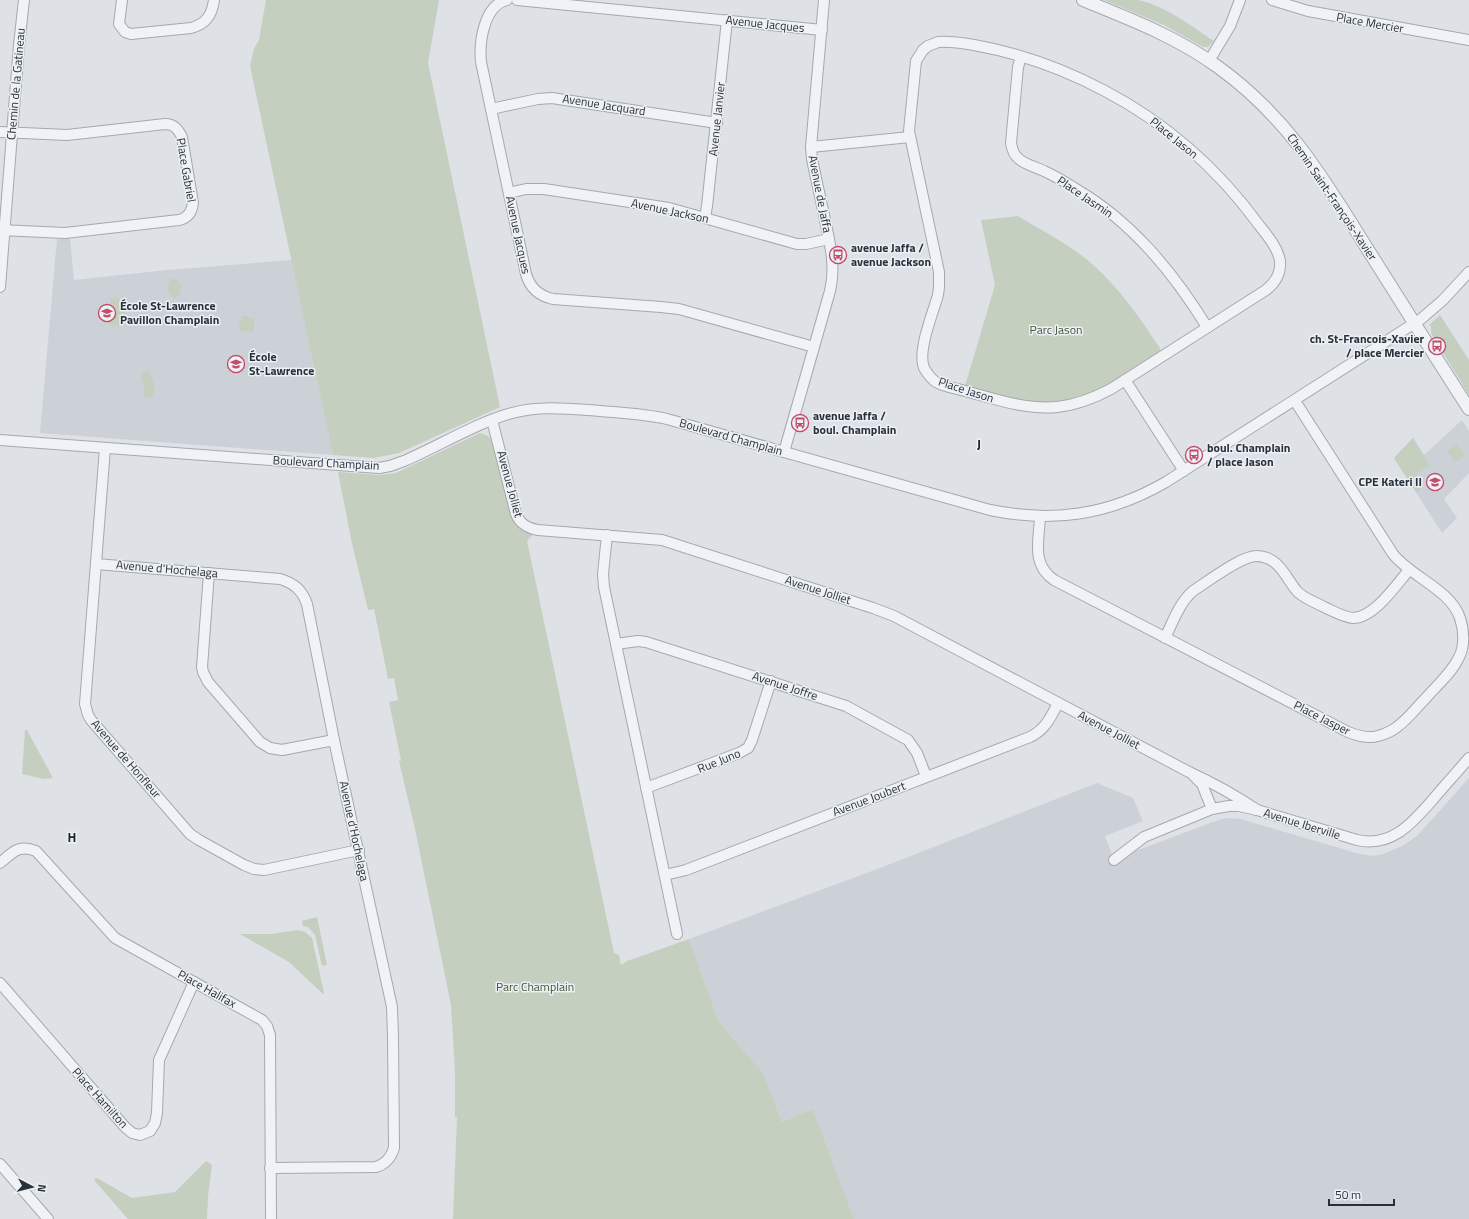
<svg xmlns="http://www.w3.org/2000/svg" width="1469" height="1219" font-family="'Titillium Web',sans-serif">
	<rect width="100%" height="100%" fill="#dee1e6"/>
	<g fill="#ccd1d7">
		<path d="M57 239H70L74 280 167 270 292 260 333 455 40 433Z"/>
		<path d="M1462 420 1469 431V473L1444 499 1457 518 1442 533 1394 458 1413 438 1424 455Z"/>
		<path d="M1469 778V1219H854L813 1109 782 1122 763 1073 719 1022 689 939 880 868 1097 783 1133 798 1143 821 1105 836 1114 859 1221 819 1229 818 1240 819 1360 854 1373 856 1383 854 1402 846 1417 836Z"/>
	</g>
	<g fill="#c5cfbf">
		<path d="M266 0H439L428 63 500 407 399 453 374 458 333 455 250 66 254 49 259 40Z"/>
		<path d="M1104 0C1115 0 1128 0 1138 0 1166 6 1191 26 1214 41L1208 47H1203L1164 25Z"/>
		<path d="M1018 216C1039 229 1061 240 1081 255 1114 280 1139 316 1161 350 1120 377 1083 408 1030 402 1008 399 986 392 965 386L995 285 981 220Z"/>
		<path d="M171 278 178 280 181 286 180 294 175 299C166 295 166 286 171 278Z"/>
		<path d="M111 298 127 299 125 326 109 325Z"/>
		<path d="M1440 315 1469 360V395L1431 333V326L1429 325Z"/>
		<path d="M242 316H248V318H254V332L240 331 239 320H241Z"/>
		<path d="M147 371C155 377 155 388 153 398L147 396 144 398 143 396 145 385 141 380 143 372Z"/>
		<path d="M480 433 488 436 493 442 511 516C516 526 521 532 533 534L527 541 614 953 619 955 621 965 627 961 689 939 719 1022 763 1073 782 1122 813 1109 854 1219H453L457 1117H455V1071L451 1005 415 829 399 761 401 760 389 702 398 700 394 678 388 679 374 609 368 610 351 539 338 472 380 475 396 473Z"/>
		<path d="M1413 438 1430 466 1416 474 1423 487 1416 492 1394 458Z"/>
		<path d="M1457 444 1465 456 1455 462 1447 451Z"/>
		<path d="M25 730H27L53 778 44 779 22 774Z"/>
		<path d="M317 917 327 965 322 966 315 935 308 927 303 926 302 921Z"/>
		<path d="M298 930 305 932 312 938 324 993 323 994 289 962 240 934H272Z"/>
		<path d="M206 1161 212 1165 208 1196 207 1219H128L94 1180 97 1178 132 1198 175 1192Z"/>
	</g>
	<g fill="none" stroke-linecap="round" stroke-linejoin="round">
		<g stroke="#a4a9af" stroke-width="12">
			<g id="minor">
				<path d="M122 0 119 24 125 32 131 34 191 28C206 24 212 15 214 0"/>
				<path d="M507 0C484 5 479 42 481 62L526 274C530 288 539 296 553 299L661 307 679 309 814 347"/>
				<path d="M517 0 822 30"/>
				<path d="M1272 0 1308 11 1469 40"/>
				<path d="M938 42C950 41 962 43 974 45 1019 53 1064 69 1105 91 1166 123 1218 169 1259 225 1267 235 1278 248 1280 261 1281 273 1275 283 1266 290L1111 389C1094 398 1077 405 1057 407 1026 410 995 399 965 391 956 388 944 387 936 382 931 379 927 373 924 368 917 351 933 313 938 295L939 287V272L909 131 916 61 923 50 928 46Z"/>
				<path d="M1021 57 1018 67 1011 143C1012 150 1014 155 1019 159 1026 165 1036 167 1044 171 1055 176 1065 182 1076 189 1132 222 1173 272 1207 327"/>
				<path d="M1209 61 1230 26 1240 0"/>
				<path d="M491 109 538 99 552 98 717 123"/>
				<path d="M0 132 67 135 165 124C174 124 178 129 182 137L193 203C192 212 188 218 179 220L65 233 0 230"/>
				<path d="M811 147 910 137"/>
				<path d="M509 193 526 189H544L669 208 797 244H806L829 239"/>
				<path d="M705 218 707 206 727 20"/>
				<path d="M0 287 19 45 24 0"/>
				<path d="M1125 380 1184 471"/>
				<path d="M492 420 516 514C520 524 527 528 538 530L662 540 873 608 894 616 1189 772C1213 783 1235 795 1257 810"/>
				<path d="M0 440 379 468 390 466 404 461C439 446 476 423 512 413 541 405 571 409 600 411 623 413 645 414 667 419L990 510C1054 523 1109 515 1166 482L1421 319 1443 300 1469 272"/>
				<path d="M105 448 85 704 88 715 91 720 190 834 199 840 244 865 254 869 264 870 359 850"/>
				<path d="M784 452 830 291C836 266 830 244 825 220 821 200 816 179 812 159L811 147 824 0"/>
				<path d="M1040 517C1039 541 1031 564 1054 580L1348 732C1358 736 1368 739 1378 736 1385 734 1392 731 1397 727 1408 719 1416 708 1425 699 1436 686 1452 673 1459 657 1465 646 1464 630 1460 618 1450 589 1411 577 1393 554L1295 401"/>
				<path d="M607 535 603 574 604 587 677 934"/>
				<path d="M96 564 280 579C294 583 302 590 307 604L334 740 392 1007 393 1037 394 1148C391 1158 386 1164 376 1167L270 1168"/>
				<path d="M209 573 202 667 203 672 208 682 260 742 270 748 282 750 334 740"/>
				<path d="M1165 638C1173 622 1179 603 1193 591 1207 582 1241 556 1256 556 1278 556 1285 576 1296 590 1302 598 1315 602 1324 607 1333 611 1343 617 1353 618 1374 618 1396 585 1409 570"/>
				<path d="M616 644 638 641 646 642 846 706 908 740 917 753 926 776"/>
				<path d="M1194 776 1202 784 1212 809"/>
				<path d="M646 788 739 753 748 748 752 740 771 681"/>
				<path d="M1114 860 1144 837 1212 809 1229 806H1239L1257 810 1357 840C1393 848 1414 821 1435 797 1446 784 1458 771 1469 758"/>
				<path d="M0 863C13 852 19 844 36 851L115 938 262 1020 267 1026 270 1035 271 1219"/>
				<path d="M665 875 686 870 1030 737C1045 730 1051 717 1058 703"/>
				<path d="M0 983 125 1127 132 1133 140 1135 150 1131 155 1123 157 1113 159 1060 194 982"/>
				<path d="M0 1164 48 1219"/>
			</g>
		</g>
		<g stroke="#a4a9af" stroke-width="14">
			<path id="tertiary" d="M1083 0C1130 19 1177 37 1218 67 1289 118 1325 181 1370 253 1403 305 1436 358 1469 409"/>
		</g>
		<use href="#minor" stroke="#f0f2f5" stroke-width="10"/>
		<use href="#tertiary" stroke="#f0f2f5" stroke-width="12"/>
	</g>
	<defs>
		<g id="bus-ring" transform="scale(0.9)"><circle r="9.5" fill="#edf0f4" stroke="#c14d68" stroke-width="1.5"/><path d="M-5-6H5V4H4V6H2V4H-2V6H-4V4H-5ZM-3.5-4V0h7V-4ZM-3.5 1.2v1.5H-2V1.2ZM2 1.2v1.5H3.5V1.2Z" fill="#c14d68"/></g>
		<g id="school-ring" transform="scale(0.9)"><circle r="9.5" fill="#edf0f4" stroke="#c14d68" stroke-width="1.5"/><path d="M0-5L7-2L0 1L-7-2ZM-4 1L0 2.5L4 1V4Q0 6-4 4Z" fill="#c14d68"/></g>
	</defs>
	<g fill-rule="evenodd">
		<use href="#bus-ring" x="838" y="255"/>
		<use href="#school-ring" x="107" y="313"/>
		<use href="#bus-ring" x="1437" y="346"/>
		<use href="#school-ring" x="236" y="364"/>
		<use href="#bus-ring" x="800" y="423"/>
		<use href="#bus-ring" x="1194" y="455"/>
		<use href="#school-ring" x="1435" y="482"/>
	</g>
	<g text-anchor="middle" stroke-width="3" stroke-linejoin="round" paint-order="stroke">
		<g font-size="12" fill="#28313b" stroke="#edf0f4">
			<text transform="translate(1370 23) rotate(10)" y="4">Place Mercier</text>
			<text transform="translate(765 24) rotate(6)" y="4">Avenue Jacques</text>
			<text transform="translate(16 84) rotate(-85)" y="4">Chemin de la Gatineau</text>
			<text transform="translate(604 105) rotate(9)" y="4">Avenue Jacquard</text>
			<text transform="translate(717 119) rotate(-84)" y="4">Avenue Janvier</text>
			<text transform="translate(1174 138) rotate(39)" y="4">Place Jason</text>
			<text transform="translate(186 170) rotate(80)" y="4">Place Gabriel</text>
			<text transform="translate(820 194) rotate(79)" y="4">Avenue de Jaffa</text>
			<text transform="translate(1085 197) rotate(34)" y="4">Place Jasmin</text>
			<text transform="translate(1332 197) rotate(56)" y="4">Chemin Saint-François-Xavier</text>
			<text transform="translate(670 211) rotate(12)" y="4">Avenue Jackson</text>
			<text transform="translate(518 235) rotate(78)" y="4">Avenue Jacques</text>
			<text transform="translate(966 390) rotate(18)" y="4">Place Jason</text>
			<text transform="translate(731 437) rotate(16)" y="4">Boulevard Champlain</text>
			<text transform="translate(326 463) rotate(3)" y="4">Boulevard Champlain</text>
			<text transform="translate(510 484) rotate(75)" y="4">Avenue Jolliet</text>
			<text transform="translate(167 569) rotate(5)" y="4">Avenue d'Hochelaga</text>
			<text transform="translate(818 590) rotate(18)" y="4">Avenue Jolliet</text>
			<text transform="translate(785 686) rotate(18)" y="4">Avenue Joffre</text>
			<text transform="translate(1322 718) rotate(27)" y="4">Place Jasper</text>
			<text transform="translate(1109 730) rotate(28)" y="4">Avenue Jolliet</text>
			<text transform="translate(126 759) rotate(49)" y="4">Avenue de Honfleur</text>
			<text transform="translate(719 761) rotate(-22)" y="4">Rue Juno</text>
			<text transform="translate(869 799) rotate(-21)" y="4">Avenue Joubert</text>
			<text transform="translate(1302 824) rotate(17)" y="4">Avenue Iberville</text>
			<text transform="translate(354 831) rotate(78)" y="4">Avenue d'Hochelaga</text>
			<text transform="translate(207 989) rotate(29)" y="4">Place Halifax</text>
			<text transform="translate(100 1098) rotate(48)" y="4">Place Hamilton</text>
		</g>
		<g font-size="12" font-weight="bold" fill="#28313b" stroke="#edf0f4" text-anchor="start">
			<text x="851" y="252">avenue Jaffa /<tspan x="851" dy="14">avenue Jackson</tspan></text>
			<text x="120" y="310">École St-Lawrence<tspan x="120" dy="14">Pavillon Champlain</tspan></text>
			<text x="1424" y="343" text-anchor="end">ch. St-Francois-Xavier<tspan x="1424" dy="14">/ place Mercier</tspan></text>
			<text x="249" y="361">École<tspan x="249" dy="14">St-Lawrence</tspan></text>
			<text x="813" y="420">avenue Jaffa /<tspan x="813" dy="14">boul. Champlain</tspan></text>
			<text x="1207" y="452">boul. Champlain<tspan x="1207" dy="14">/ place Jason</tspan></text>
			<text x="1422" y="486" text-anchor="end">CPE Kateri II</text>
		</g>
		<g font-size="12" fill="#3f5537" stroke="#edf0f4">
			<text x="1056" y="334">Parc Jason</text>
			<text x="535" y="991">Parc Champlain</text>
		</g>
		<g font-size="13" font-weight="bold" fill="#1b222c" stroke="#edf0f4">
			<text x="979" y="449">J</text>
			<text x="72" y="842">H</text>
		</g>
	</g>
	<g transform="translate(32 1187) rotate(97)" stroke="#edf0f4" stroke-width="3" paint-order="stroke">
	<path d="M0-3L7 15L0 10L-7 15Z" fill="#28313b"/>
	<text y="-6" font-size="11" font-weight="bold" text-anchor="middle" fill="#28313b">N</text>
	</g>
	<path d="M1329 1199v6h65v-6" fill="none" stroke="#28313b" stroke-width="2"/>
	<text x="1335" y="1199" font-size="12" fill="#28313b" stroke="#edf0f4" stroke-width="3" paint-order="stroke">50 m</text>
</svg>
